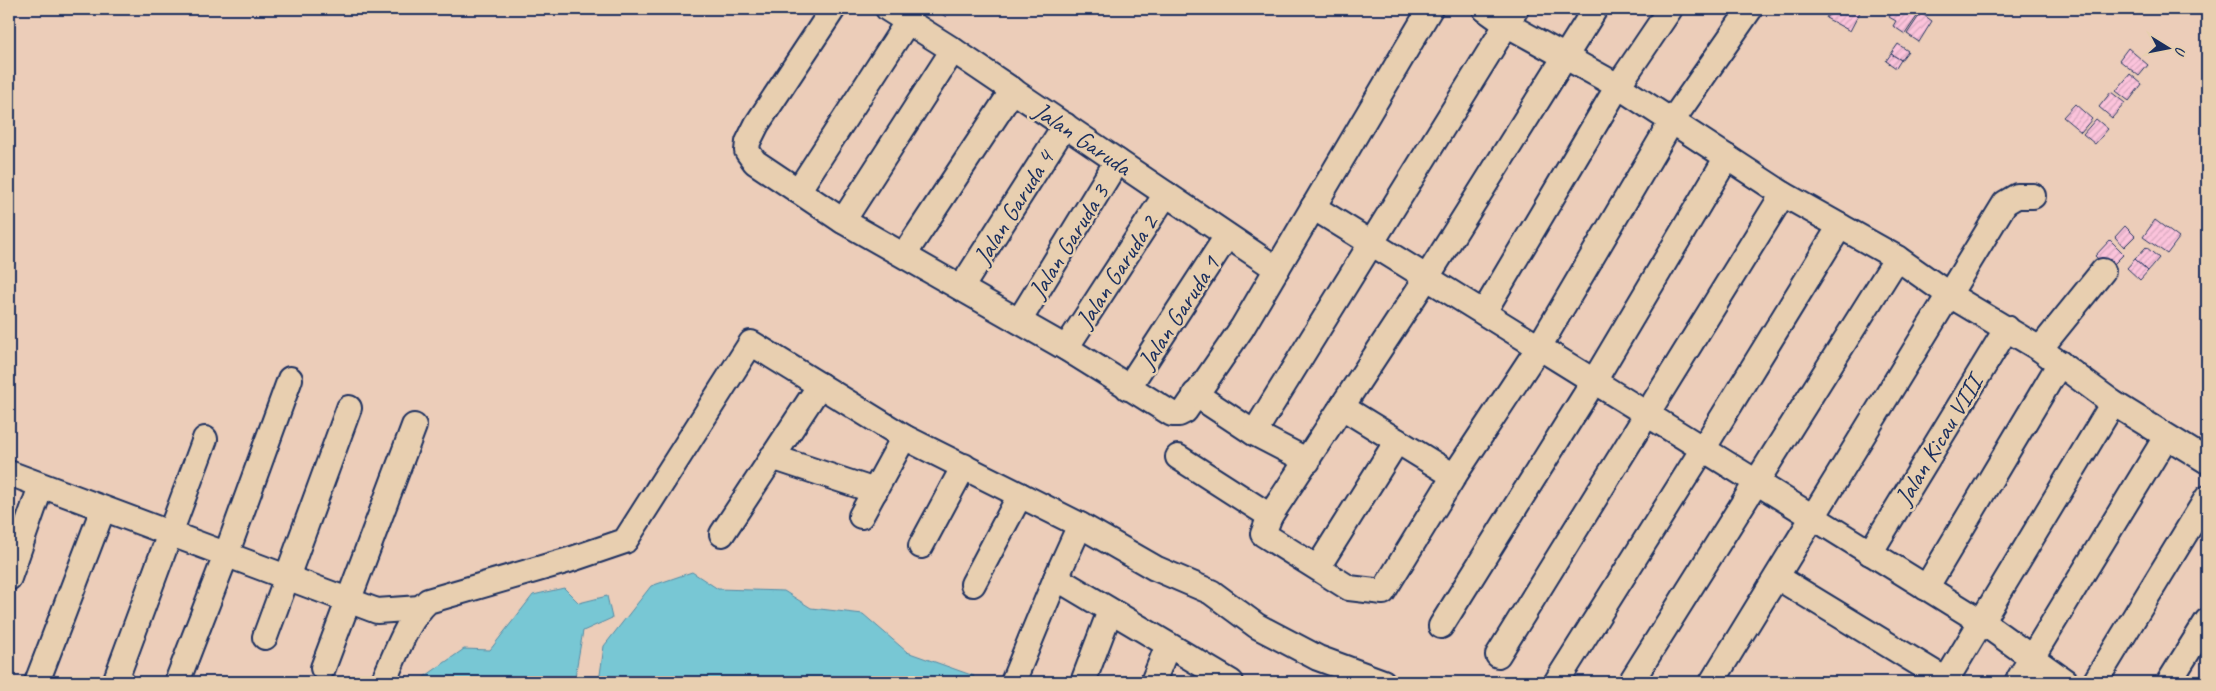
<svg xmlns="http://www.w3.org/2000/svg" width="2216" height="691" font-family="Caveat,sans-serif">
	<defs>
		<pattern id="building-hatch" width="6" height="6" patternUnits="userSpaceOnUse" patternTransform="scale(1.25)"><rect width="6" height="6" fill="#fbc3db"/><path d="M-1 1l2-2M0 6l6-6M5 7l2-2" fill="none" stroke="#d7a8be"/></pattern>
	</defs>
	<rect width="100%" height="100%" fill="#eccdb9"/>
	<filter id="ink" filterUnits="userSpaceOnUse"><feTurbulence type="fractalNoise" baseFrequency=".02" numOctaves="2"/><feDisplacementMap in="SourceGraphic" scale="10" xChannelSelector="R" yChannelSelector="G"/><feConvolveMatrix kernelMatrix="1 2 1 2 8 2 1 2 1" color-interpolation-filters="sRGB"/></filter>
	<g filter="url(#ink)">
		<g fill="#78c7d4" stroke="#538aa5">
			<path d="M692 572 718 589 784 591 811 608 863 614 907 652 974 676 971 682H599L604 646 651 586Z"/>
			<path d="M564 588 579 603 607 596 612 618 583 631 574 682H417L464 649 490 650 533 595Z"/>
		</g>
		<g fill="url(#building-hatch)" stroke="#1b2f5e">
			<path d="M935 9H953L946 17Z"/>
			<path d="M1831 9H1853L1860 12 1850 31 1826 18Z"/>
			<path d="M1895 9H1915L1920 12 1905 34 1893 26 1896 21 1889 17Z"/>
			<path d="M1921 13 1932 21 1919 42 1907 34Z"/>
			<path d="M1898 44 1908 51 1901 60 1891 54Z"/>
			<path d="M2128 48 2148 65 2139 76 2119 60Z"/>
			<path d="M1891 54 1901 60 1896 68 1886 61Z"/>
			<path d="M2130 74 2142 84 2129 101 2116 91Z"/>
			<path d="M2111 92 2125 103 2112 118 2099 107Z"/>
			<path d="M2075 104 2092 119 2081 132 2063 117Z"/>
			<path d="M2096 119 2108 129 2095 144 2083 134Z"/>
			<path d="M2155 220 2179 238 2167 254 2143 237Z"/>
			<path d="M2125 226 2135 236 2124 247 2115 237Z"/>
			<path d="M2110 240 2124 254 2109 269 2095 256Z"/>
			<path d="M2146 247 2159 258 2148 271 2135 259Z"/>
			<path d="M2135 259 2148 271 2140 280 2127 268Z"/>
		</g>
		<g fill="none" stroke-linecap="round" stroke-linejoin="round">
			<g stroke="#1b2f5e" stroke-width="28">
				<g id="minor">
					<path d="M833 9 757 124 748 142 747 151 755 162 843 221 1066 348 1172 414H1179L1185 411 1242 328 1430 9"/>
					<path d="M888 9 953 50 1277 269"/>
					<path d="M1485 9 1506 24 1618 86 1783 194 1897 258 1948 294 2040 349 2113 403 2207 461"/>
					<path d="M1595 9 1427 277 1270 516 1263 534 1349 588 1383 592 1454 476 1539 347 1672 121 1750 9"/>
					<path d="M798 191 908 21"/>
					<path d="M1313 207 1982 622 2066 682"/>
					<path d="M843 221 953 50"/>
					<path d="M904 255 1013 90"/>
					<path d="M961 288 1065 125"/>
					<path d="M1484 312 1618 86 1670 9"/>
					<path d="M1019 321 1117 161"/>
					<path d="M1066 348 1166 194"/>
					<path d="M2040 349 2103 271"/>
					<path d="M1128 388 1227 236"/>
					<path d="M1195 394 1254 433 1308 461"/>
					<path d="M1342 407 1454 476"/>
					<path d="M1254 433 1516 9"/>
					<path d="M772 457 875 491"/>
					<path d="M1178 457 1270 516"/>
					<path d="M9 473 377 611 420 608"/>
					<path d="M861 516 904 437"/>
					<path d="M722 534 820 385"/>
					<path d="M921 546 964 466"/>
					<path d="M1870 553 2007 328"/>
					<path d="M1318 567 1397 441"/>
					<path d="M1777 577 1946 680"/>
					<path d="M9 578 41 486"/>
					<path d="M1056 578 1231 682"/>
					<path d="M973 584 1020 495"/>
					<path d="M1926 588 2060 363"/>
					<path d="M1441 626 1594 381 1727 157"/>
					<path d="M265 637 349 408"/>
					<path d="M1498 655 1783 194"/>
					<path d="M323 668 414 426"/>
					<path d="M1557 681 1703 449 1840 226"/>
					<path d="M37 682 103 509"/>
					<path d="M115 682 205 439"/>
					<path d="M177 682 226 555 290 379"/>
					<path d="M383 682C396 655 406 621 428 601L569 560 625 541 751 343 904 437 1080 525 1155 568 1211 592 1257 626 1318 658 1383 682"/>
					<path d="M1013 682 1056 578 1080 525"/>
					<path d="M1083 682 1110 611"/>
					<path d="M1153 682 1168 645"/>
					<path d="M1631 682 1897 258"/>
					<path d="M1712 682C1811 523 1906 362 2005 203L2017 196H2033"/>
					<path d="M1945 682 2113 403"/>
					<path d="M2017 682 2166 437"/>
					<path d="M2095 682 2207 498"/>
					<path d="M2169 682 2207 621"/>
				</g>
			</g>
			<use href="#minor" stroke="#e8cfb0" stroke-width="24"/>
		</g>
	</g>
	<g text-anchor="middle" stroke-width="5" stroke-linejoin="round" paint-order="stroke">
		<g font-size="25" fill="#1b2f5e" stroke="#e8cfb0">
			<text transform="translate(1083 138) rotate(34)" y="9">Jalan Garuda</text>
			<text transform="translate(1013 207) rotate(-58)" y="9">Jalan Garuda 4</text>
			<text transform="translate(1068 241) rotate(-58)" y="9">Jalan Garuda 3</text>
			<text transform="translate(1116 271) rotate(-57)" y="9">Jalan Garuda 2</text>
			<text transform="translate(1178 312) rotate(-57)" y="9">Jalan Garuda 1</text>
			<text transform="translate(1938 440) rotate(-59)" y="9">Jalan Kicau VIII</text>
		</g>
	</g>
	<rect width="2216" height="691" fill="none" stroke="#e8cfb0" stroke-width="30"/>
	<rect x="15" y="15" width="2186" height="661" fill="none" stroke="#1b2f5e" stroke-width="2" filter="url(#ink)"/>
	<g transform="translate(2168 48) rotate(100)" stroke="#e8cfb0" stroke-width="4" paint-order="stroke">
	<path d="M0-4L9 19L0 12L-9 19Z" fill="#1b2f5e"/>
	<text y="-8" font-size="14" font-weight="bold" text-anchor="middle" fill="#1b2f5e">U</text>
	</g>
</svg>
